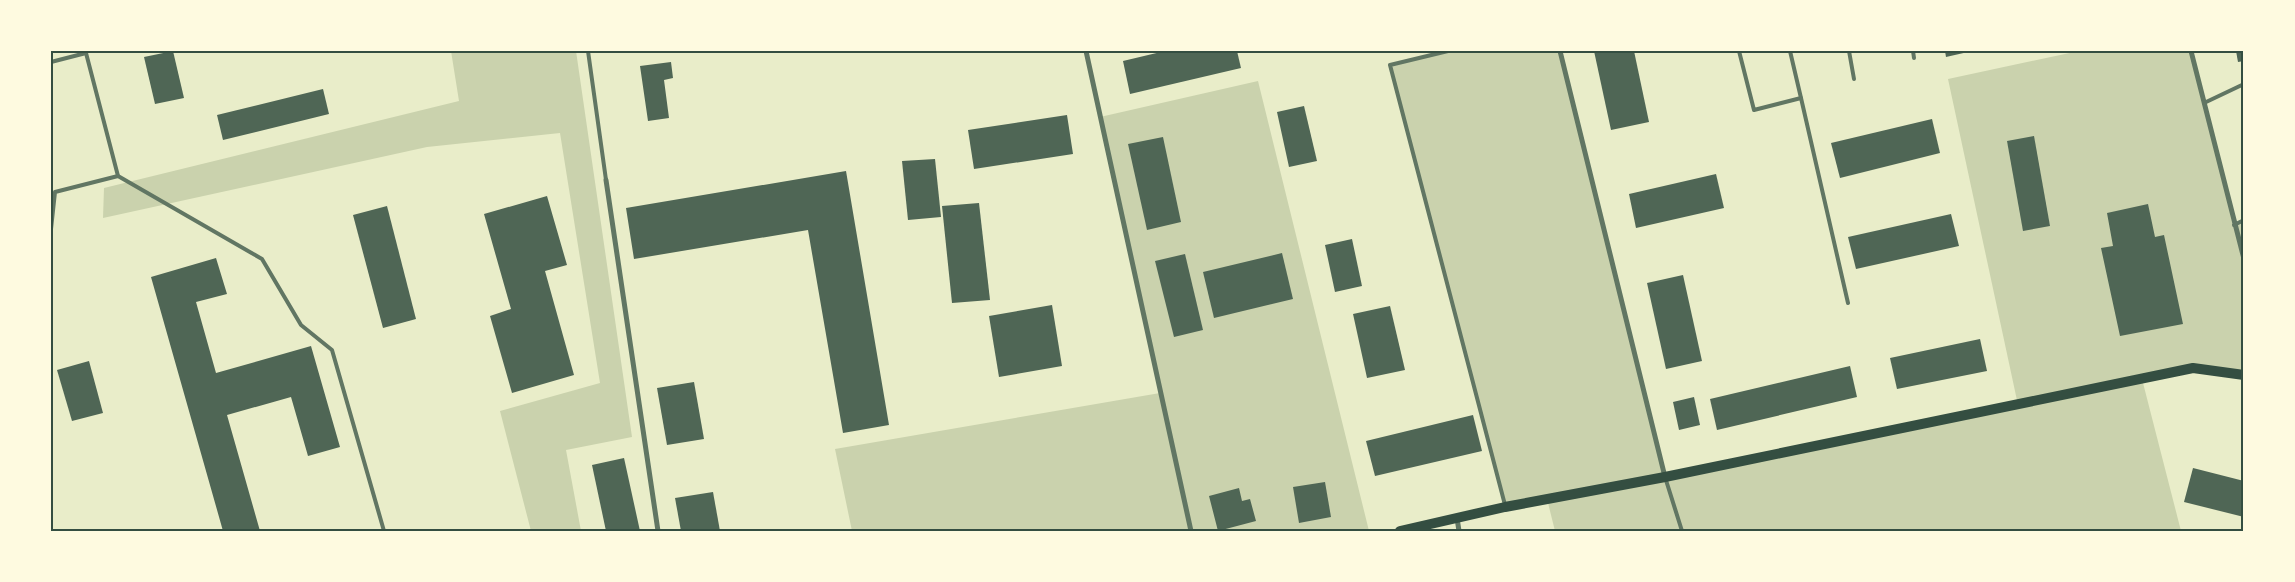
<svg xmlns="http://www.w3.org/2000/svg" width="2295" height="582" font-family="Montserrat,sans-serif">
	<rect width="100%" height="100%" fill="#e9edc9"/>
	<g fill="#cad2ad">
		<path d="M451 51H576L632 437 566 450 581 531H531L500 411 600 383 560 133 427 147 103 218 104 188 459 101Z"/>
		<path d="M1448 51H1560L1665 477 2018 405 1948 79 2079 51H2191L2234 224 2244 220V375L2193 368 2142 379 2181 531H1555L1547 499 1505 507 1390 65Z"/>
		<path d="M1258 81 1369 531H852L835 449 1160 393 1100 117Z"/>
	</g>
	<g fill="#4f6655">
		<path d="M173 51 184 98 155 104 144 57Z"/>
		<path d="M1165 51H1237L1241 68 1130 94 1123 61Z"/>
		<path d="M1594 51H1634L1649 122 1611 130Z"/>
		<path d="M1945 51H1968V52L1946 57Z"/>
		<path d="M2236 51H2244V61L2238 62Z"/>
		<path d="M671 62 673 78 664 80 669 118 648 121 640 66Z"/>
		<path d="M323 89 329 114 223 140 217 115Z"/>
		<path d="M1304 106 1317 161 1289 167 1277 112Z"/>
		<path d="M1067 115 1073 154 974 169 968 130Z"/>
		<path d="M1932 119 1940 153 1840 178 1831 143Z"/>
		<path d="M2034 136 2050 226 2023 231 2007 141Z"/>
		<path d="M1163 137 1181 222 1147 230 1128 144Z"/>
		<path d="M935 159 941 217 908 220 902 161Z"/>
		<path d="M846 171 889 425 843 433 808 230 634 259 626 208Z"/>
		<path d="M1716 174 1724 208 1636 228 1629 194Z"/>
		<path d="M547 196 567 265 545 271 574 375 512 393 490 316 511 309 484 214Z"/>
		<path d="M979 203 990 300 952 303 942 206Z"/>
		<path d="M2148 204 2155 237 2164 235 2183 324 2120 336 2101 248 2113 246 2107 213Z"/>
		<path d="M387 206 416 319 383 328 353 215Z"/>
		<path d="M1951 214 1959 246 1856 269 1848 237Z"/>
		<path d="M1352 239 1362 286 1335 292 1325 245Z"/>
		<path d="M1282 253 1293 299 1214 318 1203 272Z"/>
		<path d="M1185 254 1203 330 1174 337 1155 261Z"/>
		<path d="M216 258 227 294 196 302 216 373 311 346 340 447 308 456 291 397 227 415 260 531H223L151 277Z"/>
		<path d="M1683 275 1702 361 1666 369 1647 283Z"/>
		<path d="M1052 305 1062 366 999 377 989 316Z"/>
		<path d="M1390 306 1405 370 1367 378 1353 314Z"/>
		<path d="M1980 339 1987 371 1897 389 1890 358Z"/>
		<path d="M89 361 103 413 72 421 57 370Z"/>
		<path d="M1850 366 1857 397 1717 430 1710 399Z"/>
		<path d="M694 382 704 439 667 445 657 388Z"/>
		<path d="M1694 397 1700 425 1679 430 1673 402Z"/>
		<path d="M1473 415 1482 451 1375 476 1366 441Z"/>
		<path d="M624 458 640 531H606L592 465Z"/>
		<path d="M2193 468 2244 481V517L2184 502Z"/>
		<path d="M1325 482 1331 517 1299 523 1293 487Z"/>
		<path d="M1239 488 1242 501 1250 499 1256 521 1218 531 1209 496Z"/>
		<path d="M713 492 720 531H681L675 498Z"/>
	</g>
	<g fill="none" stroke-linecap="round" stroke-linejoin="round">
		<g stroke="#617663" stroke-width="4">
			<path d="M588 51 606 180"/>
			<path d="M1448 51 1390 65 1505 505"/>
			<path d="M1739 51 1754 110 1801 98 1790 51"/>
			<path d="M1849 51 1854 79"/>
			<path d="M1913 51 1914 58"/>
			<path d="M51 62 86 53 118 176 262 259 301 325 332 350 384 531"/>
			<path d="M1801 98 1848 303"/>
			<path d="M2204 103 2244 84"/>
			<path d="M2234 225 2244 220"/>
			<path d="M51 229 55 192 118 176"/>
			<path d="M1665 477 1682 531"/>
		</g>
		<g stroke="#617663" stroke-width="5">
			<path d="M1086 51 1191 531"/>
			<path d="M1560 51 1665 477"/>
			<path d="M2191 51 2244 259"/>
			<path d="M606 180 658 531"/>
			<path d="M1457 518 1459 531"/>
		</g>
		<path stroke="#344e41" stroke-width="10" d="M1400 531 1505 507 1665 477 2193 368 2244 375"/>
	</g>
	<rect width="2295" height="582" fill="none" stroke="#fefae0" stroke-width="105"/>
	<rect x="52" y="52" width="2190" height="478" fill="none" stroke="#344e41" stroke-width="2"/>
</svg>
